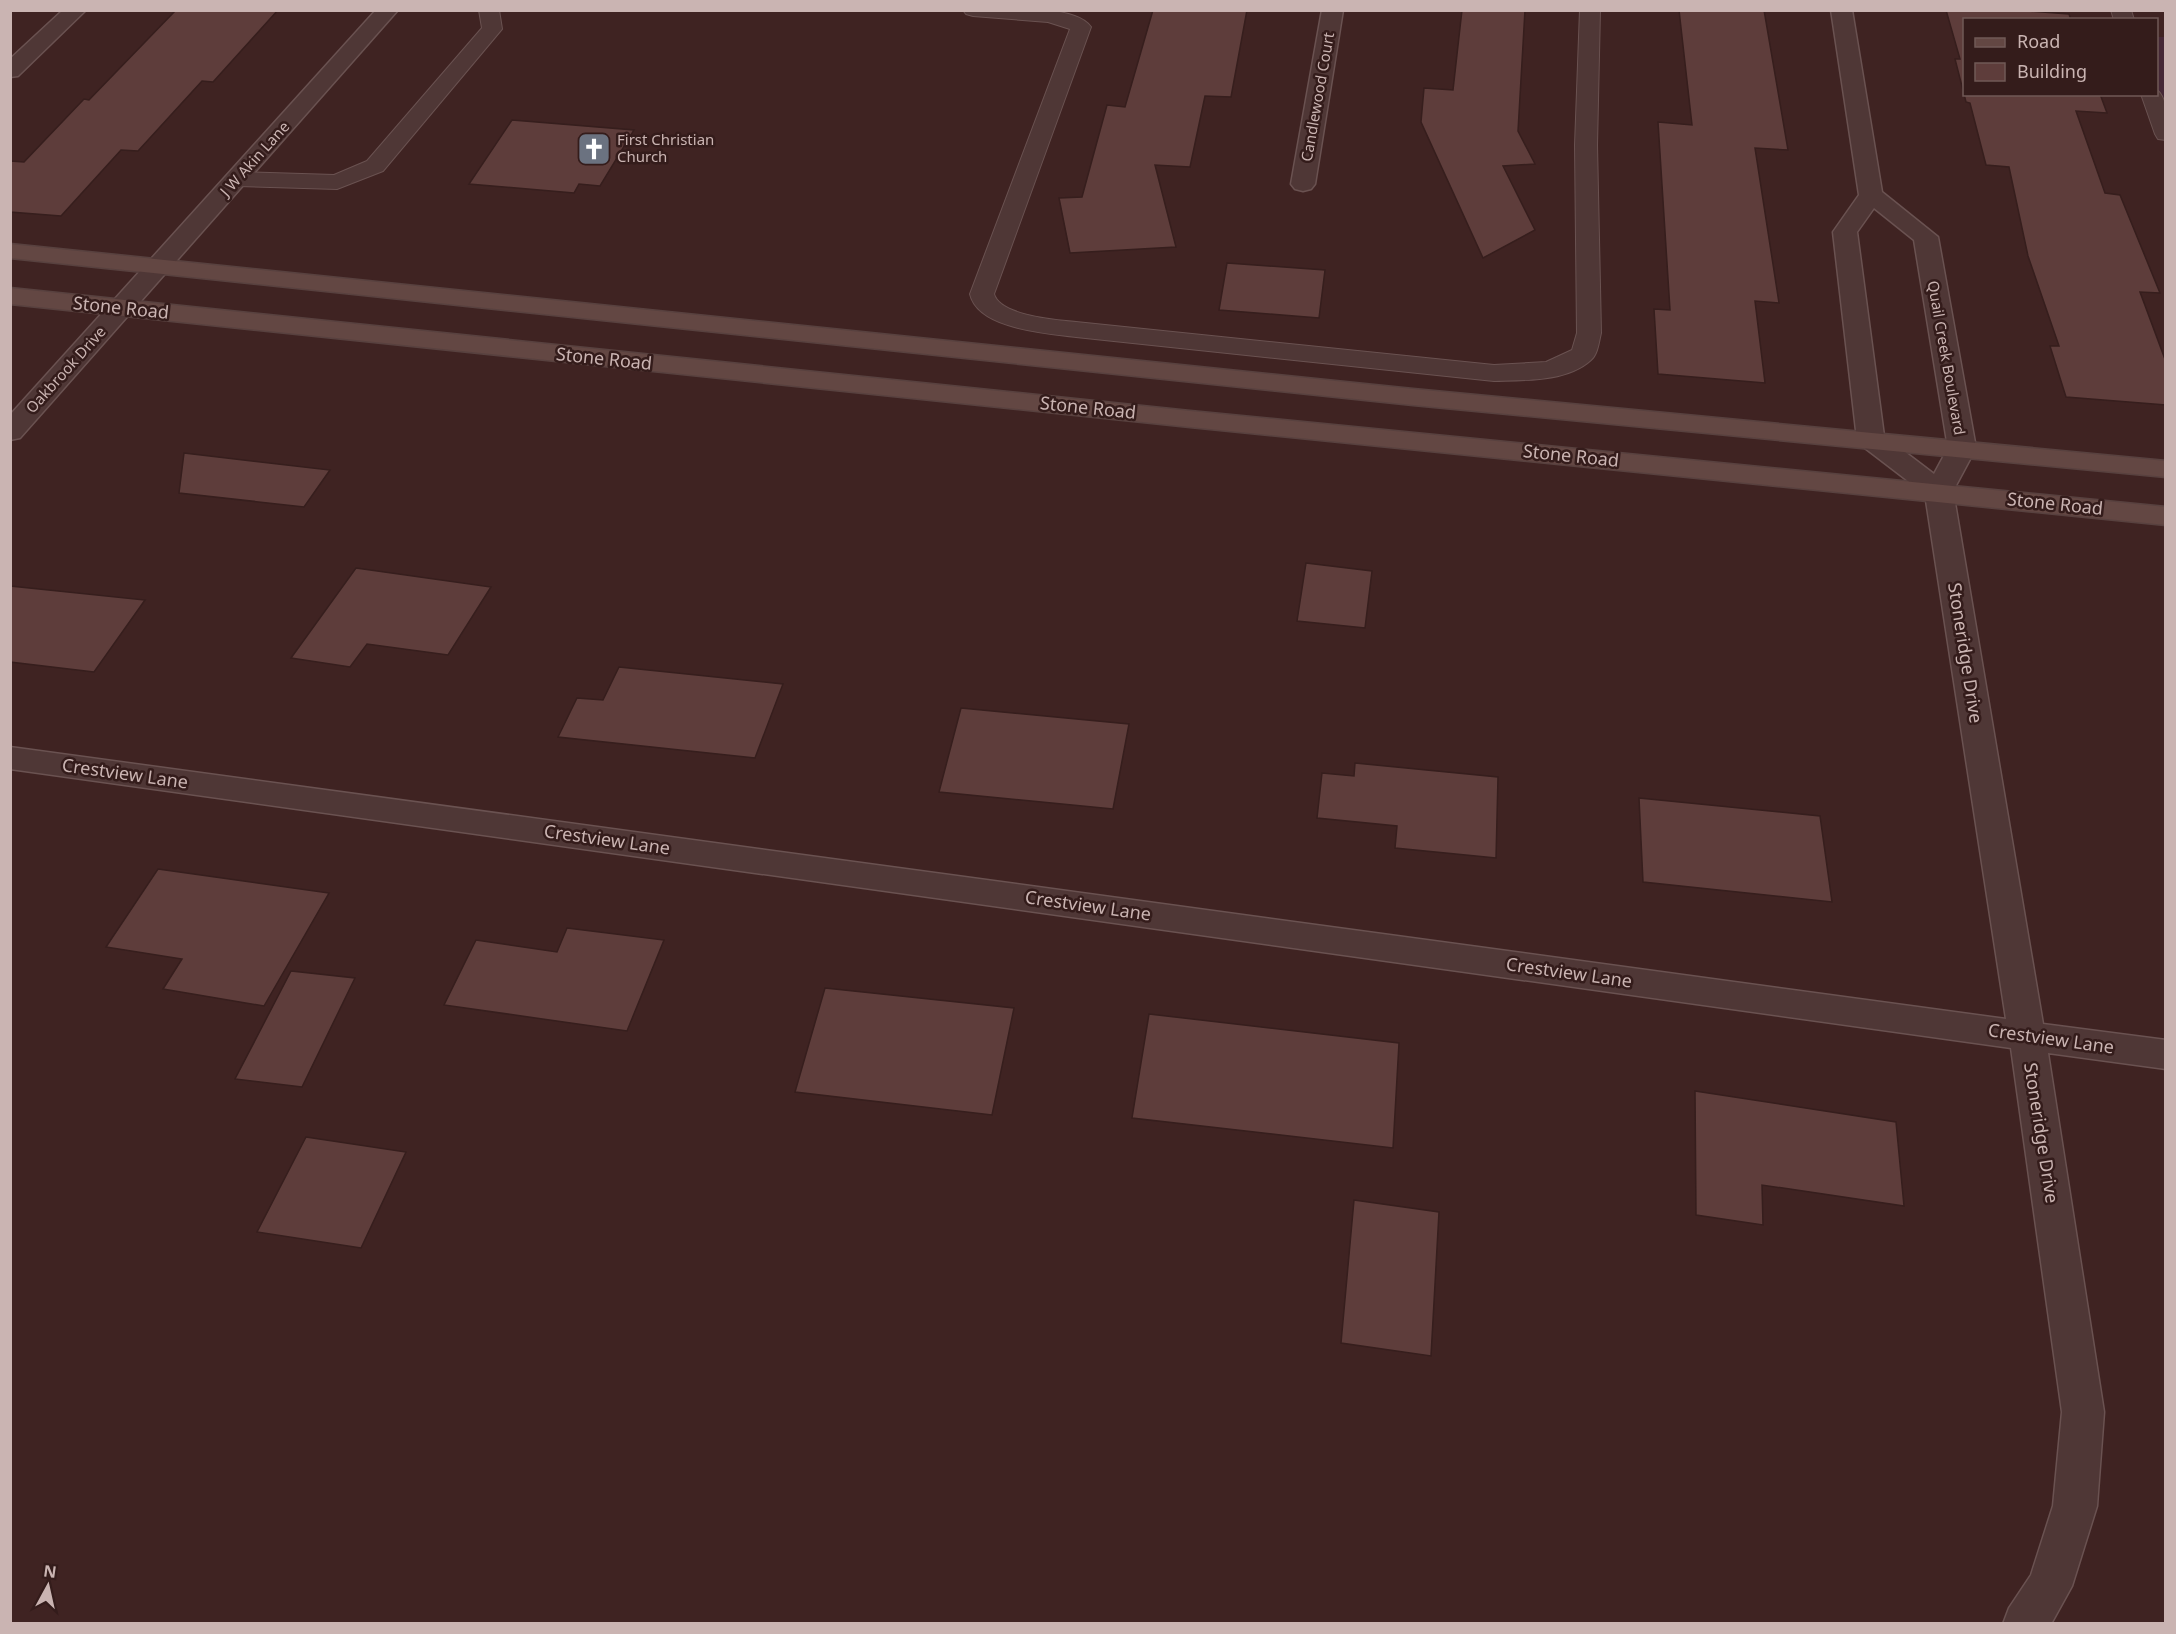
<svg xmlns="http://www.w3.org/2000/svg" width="2176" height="1634" font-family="'Noto Sans',sans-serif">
	<rect width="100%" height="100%" fill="#3f2322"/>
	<path fill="#452836" d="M2156 37H2165V115L2157 89Z"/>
	<g fill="#5e3d3b" stroke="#361e1d" stroke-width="1.5">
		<path d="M176 10H278L213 82 202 81 138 151 121 150 61 216 10 212V161L24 162 84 99 89 100Z"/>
		<path d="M1153 10H1247L1231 97 1205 96 1190 167 1155 165 1176 247 1070 253 1059 198 1082 197 1107 105 1125 107Z"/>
		<path d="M1462 10H1525L1518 131 1535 164 1503 166 1535 230 1483 258 1421 122 1424 88 1453 90Z"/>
		<path d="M1679 10H1764L1788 150 1755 148 1779 303 1755 301 1765 383 1658 374 1654 309 1670 310 1658 122 1692 125Z"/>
		<path d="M1946 10H2013L2069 14 2071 20H1965V94H2100L2107 113 2076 111 2105 193 2120 195 2160 293 2140 292 2166 362V405L2066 397 2050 346H2059L2028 256 2009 167 1986 165 1970 103 1966 102 1955 59H1960Z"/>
		<path d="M512 120 634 130 600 186 579 184 574 193 469 184Z"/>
		<path d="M1227 263 1325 270 1319 318 1219 310Z"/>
		<path d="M184 453 330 470 304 507 179 493Z"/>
		<path d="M1306 563 1372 571 1365 628 1297 621Z"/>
		<path d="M356 568 491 587 448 655 367 644 350 667 291 658Z"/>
		<path d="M10 586 145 600 94 672 10 662Z"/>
		<path d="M619 667 783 684 755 758 558 737 577 698 603 700Z"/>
		<path d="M961 708 1129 724 1113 809 939 792Z"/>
		<path d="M1355 763 1498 777 1496 858 1395 848 1397 826 1317 818 1322 773 1354 776Z"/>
		<path d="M1639 798 1820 816 1832 902 1643 882Z"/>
		<path d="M158 869 329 893 264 1006 163 989 182 959 106 947Z"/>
		<path d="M567 928 664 940 627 1031 444 1005 476 940 557 952Z"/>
		<path d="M291 971 355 978 302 1087 235 1079Z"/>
		<path d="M825 988 1014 1008 992 1115 795 1092Z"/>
		<path d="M1149 1014 1399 1043 1393 1148 1132 1118Z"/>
		<path d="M1695 1091 1896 1122 1904 1206 1762 1185 1763 1225 1696 1215Z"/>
		<path d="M306 1137 406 1152 361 1248 257 1232Z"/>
		<path d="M1354 1200 1439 1212 1431 1356 1341 1343Z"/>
	</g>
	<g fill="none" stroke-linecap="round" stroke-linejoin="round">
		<g stroke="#6a5251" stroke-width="2">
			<g id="lane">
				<path d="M479 10H499L502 29 383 171 337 189 238 186 230 184 227 179 230 174 238 172 334 175 367 161 482 28Z"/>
				<path d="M963 10C992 10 1074 2 1091 27L994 294C1000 316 1057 320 1076 322L1494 365 1546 362 1572 350 1577 333 1575 145 1580 10H1600L1597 145 1601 333C1599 341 1598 354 1591 360 1567 382 1525 380 1494 381L1076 337C1046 333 978 329 970 294L1070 29 1048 22 973 16 966 14Z"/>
				<path d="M2111 10H2131L2134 20H2114Z"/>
				<path d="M2156 89C2170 100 2166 124 2166 140L2158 139 2155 134 2141 94H2156Z"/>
			</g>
		</g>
		<g stroke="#6a5251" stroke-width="3">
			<g id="street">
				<path d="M63 10H86L18 76 10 77V59Z"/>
				<path d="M376 10H398L20 438 10 440V415Z"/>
				<path d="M1322 10H1343L1315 184 1311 189 1303 191 1295 189 1291 184Z"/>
				<path d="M1831 10H1852L1882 192 1938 237 1976 448 1953 491 2043 1024 2166 1040V1069L2048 1053 2104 1412 2097 1506 2072 1586 2051 1624H2003L2009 1608 2031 1575 2053 1506 2062 1412 2011 1048 10 769V747L2006 1019 1925 494 1861 445 1857 439 1833 232 1859 195ZM1874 208 1914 240 1948 448 1934 474 1884 436 1857 232Z"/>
			</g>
		</g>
		<g stroke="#58413f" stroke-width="3">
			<g id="secondary">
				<path d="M10 244 1413 389 2166 461V477L1413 405 10 258Z"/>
				<path d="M10 288 1190 411 2166 507V525L1190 427 10 304Z"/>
			</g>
		</g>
		<use href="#lane" fill="#4f3736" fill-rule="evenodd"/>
		<use href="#street" fill="#4f3736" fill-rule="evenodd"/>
		<use href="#secondary" fill="#634743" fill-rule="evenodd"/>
	</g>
	<defs>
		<g id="church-square" transform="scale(1.725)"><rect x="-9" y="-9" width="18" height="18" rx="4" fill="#6b7280" stroke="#341c1b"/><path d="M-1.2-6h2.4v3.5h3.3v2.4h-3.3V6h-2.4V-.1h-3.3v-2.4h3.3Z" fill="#fff"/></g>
	</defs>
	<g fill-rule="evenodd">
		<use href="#church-square" x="594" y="149"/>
	</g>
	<g text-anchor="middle" stroke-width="5" stroke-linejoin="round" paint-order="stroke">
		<g font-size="15" fill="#cab4b2" stroke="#341c1b">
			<text transform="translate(1318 97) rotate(-80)" y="5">Candlewood Court</text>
			<text transform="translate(255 159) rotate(-48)" y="5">J W Akin Lane</text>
			<text transform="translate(1946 358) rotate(80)" y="5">Quail Creek Boulevard</text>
			<text transform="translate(66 370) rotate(-48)" y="5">Oakbrook Drive</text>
		</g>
		<g font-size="15" fill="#cab4b2" stroke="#341c1b" text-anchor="start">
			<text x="617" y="145">First Christian<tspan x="617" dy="17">Church</tspan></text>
		</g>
		<g font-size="18" fill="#cab4b2" stroke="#341c1b">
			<text transform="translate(121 308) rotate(6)" y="6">Stone Road</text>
			<text transform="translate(604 359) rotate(6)" y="6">Stone Road</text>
			<text transform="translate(1088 408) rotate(6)" y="6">Stone Road</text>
			<text transform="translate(1571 456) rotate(6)" y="6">Stone Road</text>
			<text transform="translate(2055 504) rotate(6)" y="6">Stone Road</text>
			<text transform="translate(1965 653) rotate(81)" y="6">Stoneridge Drive</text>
			<text transform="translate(125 774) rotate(8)" y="6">Crestview Lane</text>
			<text transform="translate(607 840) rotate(8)" y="6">Crestview Lane</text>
			<text transform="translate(1088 906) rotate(8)" y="6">Crestview Lane</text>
			<text transform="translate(1569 973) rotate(8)" y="6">Crestview Lane</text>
			<text transform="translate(2051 1039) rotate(8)" y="6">Crestview Lane</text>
			<text transform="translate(2041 1133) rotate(81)" y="6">Stoneridge Drive</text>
		</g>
	</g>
	<rect width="2176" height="1634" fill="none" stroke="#cab4b2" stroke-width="24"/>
	<rect x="1963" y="18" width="195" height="78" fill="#341c1b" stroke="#705957" stroke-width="1.5"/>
	<rect x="1975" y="38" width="30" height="9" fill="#634743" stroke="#705957" stroke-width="1.5"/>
	<text x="2017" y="48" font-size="18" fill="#cab4b2">Road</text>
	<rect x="1975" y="63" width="30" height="18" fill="#5e3d3b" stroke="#705957" stroke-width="1.5"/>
	<text x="2017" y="78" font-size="18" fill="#cab4b2">Building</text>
	<g transform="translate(48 1586) rotate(8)" stroke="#341c1b" stroke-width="4.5" paint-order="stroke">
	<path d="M0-4.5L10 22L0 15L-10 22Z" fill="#cab4b2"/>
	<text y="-9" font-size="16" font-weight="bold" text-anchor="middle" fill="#cab4b2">N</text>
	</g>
</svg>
